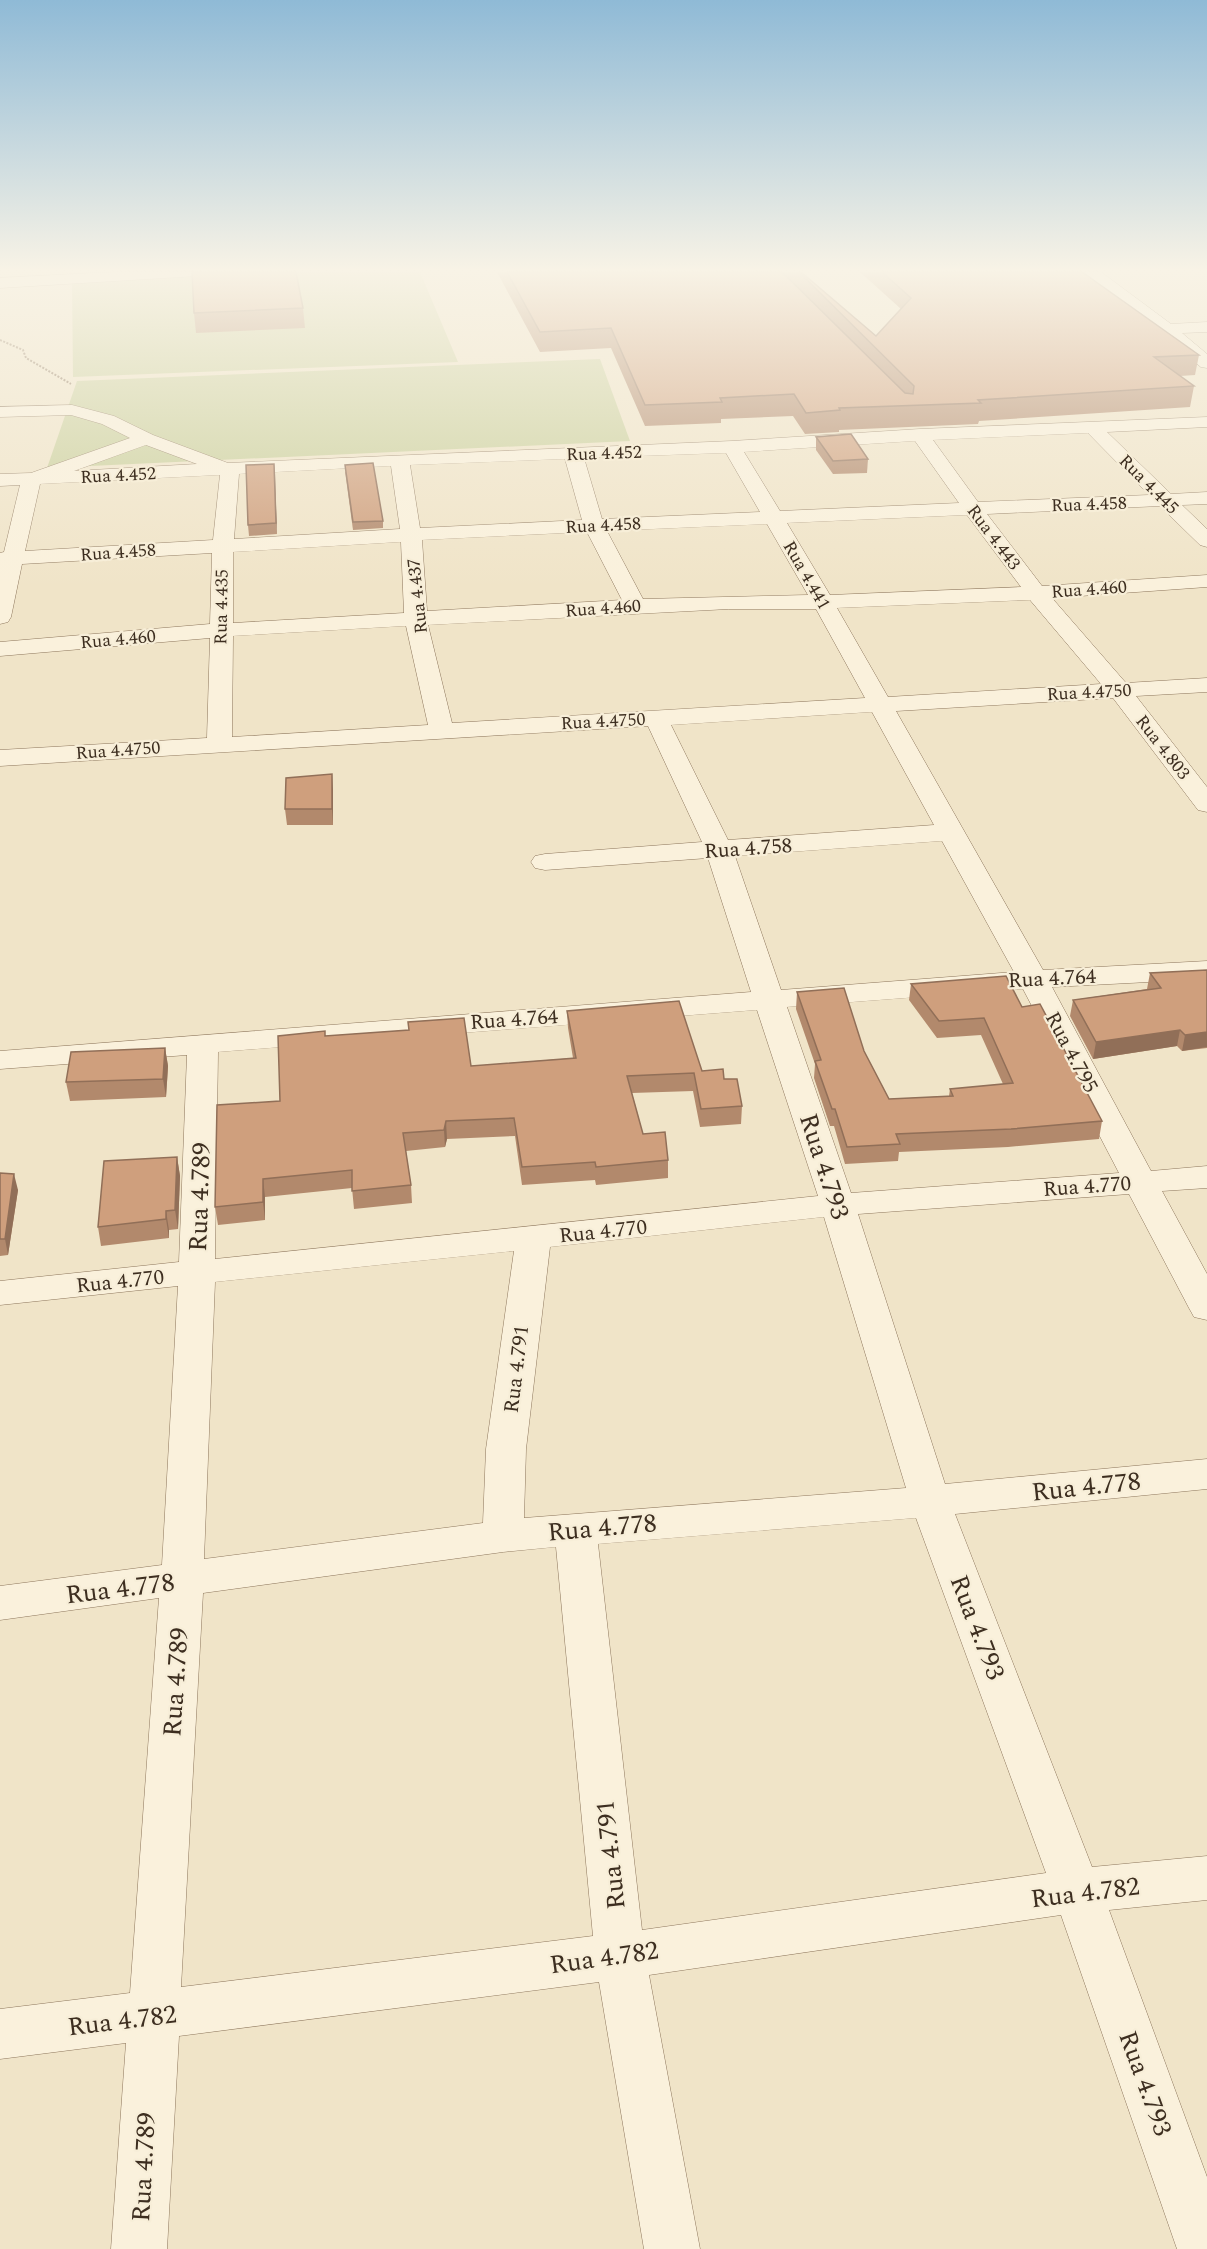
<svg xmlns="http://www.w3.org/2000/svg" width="1207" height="2249" font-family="Spectral,serif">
	<rect width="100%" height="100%" fill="#f0e4c8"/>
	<g fill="#c9cf9b">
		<path d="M274 272H420L458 362 73 377 72 281Z"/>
		<path d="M600 359 630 441 47 468 77 381Z"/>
	</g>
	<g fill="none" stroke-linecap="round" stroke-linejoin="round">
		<g stroke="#8d765c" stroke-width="1">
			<g id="minor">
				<path d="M114 272H204L197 276 0 288V278Z"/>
				<path d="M1084 272H1101L1171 324 1207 322V332L1182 333 1207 354V368L1201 367Z"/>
				<path d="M72 405 114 416 153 435 228 463 732 441 920 429 1207 417V427L1107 432 1171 494 1207 492V504L1182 505 1207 529V547L1200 545 1160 506 987 514 1042 586 1207 575V587L1052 598 1126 683 1207 678V692L1136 696 1207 787V812L1198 810 1113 698 896 711 1043 970 1207 961V979L1052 987 1151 1171 1207 1166V1188L1162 1191 1207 1274V1320L1194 1317 1189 1308 1129 1194 858 1214 945 1484 1207 1459V1489L955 1514 1092 1867 1207 1856V1900L1109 1910 1207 2177V2249H1177L1061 1915 649 1975 700 2249H644L599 1982 179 2036 167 2249H111L126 2043 0 2059V2009L130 1993 159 1598 0 1620V1586L162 1565 178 1286 0 1305V1281L179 1262 187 1055 0 1069V1051L751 992 708 858 545 870 535 868 531 862 535 856 545 854 702 842 648 726 0 766V750L207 738 210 638 0 656V642L210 624 212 553 22 564 11 617 8 622 0 624V553L4 552 20 485 0 486V474L31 473 130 438 102 424 71 415 0 417V407ZM1088 433 1149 495 978 502 933 440ZM915 441 959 503 780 511 744 452ZM146 445 197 464 74 471ZM726 453 760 512 602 519 584 458ZM565 459 582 520 420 528 410 465ZM391 466 400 529 234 539 239 474ZM220 475 213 540 25 551 40 484ZM967 515 1021 587 830 595 787 523ZM767 524 808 595 643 599 607 531ZM587 532 622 600 427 611 422 540ZM401 542 404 613 233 623V552ZM1030 600 1101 684 888 697 837 608ZM729 609H816L865 698 452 723 428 625ZM406 626 428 725 232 737 233 636ZM872 712 934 825 728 840 671 725ZM942 841 1014 972 781 990 735 856ZM1023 989 1119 1173 851 1193 787 1007ZM757 1010 818 1196 215 1259 218 1052ZM824 1217 906 1488 524 1518 526 1449 550 1247ZM514 1251 486 1449 483 1523 204 1559 215 1282ZM916 1518 1046 1873 642 1930 598 1544ZM556 1547 593 1936 181 1987 203 1593 503 1552Z"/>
			</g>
		</g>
		<path stroke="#8d765c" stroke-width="2" stroke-dasharray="2 1.5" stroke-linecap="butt" d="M0 340 23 350 26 358 71 384"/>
		<use href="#minor" fill="#faf1dc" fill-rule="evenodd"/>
	</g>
	<g fill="#b2896c">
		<path d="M497 272H801L876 336 901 309 860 272H1082L1199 355 1195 375 1180 376 1194 386 1190 407 979 421 978 424 839 430V432L805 434 793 416 721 419V423L645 426 611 348 540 352Z"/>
		<path d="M303 308 305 328 196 333 194 313Z"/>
		<path d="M816 437 868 459 867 473 833 474 816 450Z"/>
		<path d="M274 464 277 534 249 536 248 525Z"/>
		<path d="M345 471 383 521V528L353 530Z"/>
		<path d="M333 790V825H287L285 809Z"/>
		<path d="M1207 970V1048L1182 1051 1177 1046 1093 1059 1070 1016 1073 1000 1147 989 1150 973Z"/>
		<path d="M911 984 1022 1007 1102 1121 1099 1139 1008 1147 899 1152 898 1161 845 1164 834 1126H830L814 1078 815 1064 796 1009 797 992 864 1051 889 1099 949 1096 950 1089 1003 1084 981 1035 937 1038 909 1000Z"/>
		<path d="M567 1011 702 1071 724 1079 742 1106 741 1124 700 1127 693 1091 632 1093 643 1134 668 1160V1178L596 1185 595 1180 522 1185 515 1136 447 1139 445 1147 406 1151 411 1185 412 1203 354 1209 352 1188 265 1197V1220L218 1225 215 1207 280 1101 325 1036 409 1030 408 1022 471 1066 573 1058 568 1028Z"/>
		<path d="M165 1048 168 1066 166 1097 70 1101 66 1082Z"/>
		<path d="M177 1157 180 1176 178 1229 169 1230V1238L101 1246 98 1227Z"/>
		<path d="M0 1173 18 1190 8 1255 0 1256Z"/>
	</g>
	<g fill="#916f58">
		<path d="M274 464 275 474 277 534 276 523Z"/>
		<path d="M332 774 333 790V825L332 809Z"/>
		<path d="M1180 1030 1177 1046 1093 1059 1096 1042Z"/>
		<path d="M1207 1032V1047L1182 1051 1185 1035Z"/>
		<path d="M165 1048 168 1066 166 1097 163 1079Z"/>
		<path d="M446 1121 447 1139 445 1147 444 1130Z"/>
		<path d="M177 1157 180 1176 178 1229 175 1210Z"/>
		<path d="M14 1174 18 1190 8 1255 5 1239Z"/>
		<path d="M263 1179 265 1197V1220L263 1202Z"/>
		<path d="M166 1211 169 1230V1238L166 1219Z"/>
	</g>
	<g fill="#cf9f7d" stroke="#916f58" stroke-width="1.5">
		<path d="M192 272H296L303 308 194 313Z"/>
		<path d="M507 272H782L905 393 913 394 914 386 799 272H801L876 336 911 298 882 272H1082L1199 355 1154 357 1194 386 978 400 981 403 839 408 840 410 806 413 794 394 720 398 722 402 645 405 611 328 540 332Z"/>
		<path d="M851 434 868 459 833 461 816 437Z"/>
		<path d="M373 463 383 521 353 522 345 465Z"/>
		<path d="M274 464 276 523 248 525 246 465Z"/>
		<path d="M332 774V809H285L286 778Z"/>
		<path d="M1207 970V1032L1185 1035 1180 1030 1096 1042 1073 1000 1161 988 1150 973Z"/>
		<path d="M1006 976 1022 1007 1040 1004 1102 1121 1011 1129 896 1134 900 1144 847 1147 835 1109H832L815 1061 821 1060 797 992 844 988 864 1051 889 1099 953 1096 950 1089 1013 1083 984 1018 939 1021 911 984Z"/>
		<path d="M679 1001 702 1071 723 1069 724 1079H737L742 1106 701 1109 694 1073 627 1076 643 1134 665 1132 668 1160 596 1167 595 1162 522 1167 514 1118 446 1121 444 1130 403 1133 411 1185 352 1191V1170L263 1179V1202L215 1207 217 1105 280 1101 278 1036 325 1031V1036L409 1030 408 1022 464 1018 471 1066 576 1058 567 1011Z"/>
		<path d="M165 1048 163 1079 66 1082 71 1052Z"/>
		<path d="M177 1157 175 1210 166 1211V1219L98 1227 104 1161Z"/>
		<path d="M0 1173 14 1174 5 1239H0Z"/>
	</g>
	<linearGradient id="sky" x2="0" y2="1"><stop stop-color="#8fbad6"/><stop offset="0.46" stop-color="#f8f3e6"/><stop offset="1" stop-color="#f8f3e6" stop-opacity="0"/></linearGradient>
	<rect width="1207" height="587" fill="url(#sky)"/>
	<g text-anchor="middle" stroke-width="4.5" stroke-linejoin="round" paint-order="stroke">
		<g font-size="18" fill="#3d2e20" stroke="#f7eed8">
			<text transform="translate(604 453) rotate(-2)" y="6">Rua 4.452</text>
			<text transform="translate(118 475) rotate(-3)" y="6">Rua 4.452</text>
			<text transform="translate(1149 484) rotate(45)" y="6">Rua 4.445</text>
			<text transform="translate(1089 504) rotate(-2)" y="6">Rua 4.458</text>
			<text transform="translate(603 525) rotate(-3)" y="6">Rua 4.458</text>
			<text transform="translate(994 537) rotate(53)" y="6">Rua 4.443</text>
			<text transform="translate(118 552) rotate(-4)" y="6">Rua 4.458</text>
			<text transform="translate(807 575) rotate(60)" y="6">Rua 4.441</text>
			<text transform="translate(1089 589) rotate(-4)" y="6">Rua 4.460</text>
			<text transform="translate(417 596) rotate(-96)" y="6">Rua 4.437</text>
			<text transform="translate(221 607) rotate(-89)" y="6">Rua 4.435</text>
			<text transform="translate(603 608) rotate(-4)" y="6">Rua 4.460</text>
			<text transform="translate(118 639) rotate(-5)" y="6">Rua 4.460</text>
			<text transform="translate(1089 692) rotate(-3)" y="6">Rua 4.4750</text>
			<text transform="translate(603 721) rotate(-3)" y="6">Rua 4.4750</text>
			<text transform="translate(1163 747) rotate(52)" y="6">Rua 4.803</text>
			<text transform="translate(118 750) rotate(-4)" y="6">Rua 4.4750</text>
		</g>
		<g font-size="21" fill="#3d2e20" stroke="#f7eed8">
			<text transform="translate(748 848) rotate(-4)" y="7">Rua 4.758</text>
			<text transform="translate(1052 978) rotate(-3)" y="7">Rua 4.764</text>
			<text transform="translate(514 1019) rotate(-4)" y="7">Rua 4.764</text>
			<text transform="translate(1072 1052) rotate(62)" y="7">Rua 4.795</text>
			<text transform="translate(1087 1186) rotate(-4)" y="7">Rua 4.770</text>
			<text transform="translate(603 1231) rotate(-6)" y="7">Rua 4.770</text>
			<text transform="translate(120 1281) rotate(-6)" y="7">Rua 4.770</text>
			<text transform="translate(516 1369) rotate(-83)" y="7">Rua 4.791</text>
		</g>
		<g font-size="26" fill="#3d2e20" stroke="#f7eed8">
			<text transform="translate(825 1166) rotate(72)" y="9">Rua 4.793</text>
			<text transform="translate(199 1197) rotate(-88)" y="9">Rua 4.789</text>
			<text transform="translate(1086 1486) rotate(-6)" y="9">Rua 4.778</text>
			<text transform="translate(602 1527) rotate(-5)" y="9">Rua 4.778</text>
			<text transform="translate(120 1588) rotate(-7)" y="9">Rua 4.778</text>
			<text transform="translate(978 1627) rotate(69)" y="9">Rua 4.793</text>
			<text transform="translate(175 1682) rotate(-86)" y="9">Rua 4.789</text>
			<text transform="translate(610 1855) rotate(-96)" y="9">Rua 4.791</text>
			<text transform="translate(1085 1892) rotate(-7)" y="9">Rua 4.782</text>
			<text transform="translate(604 1957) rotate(-8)" y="9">Rua 4.782</text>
			<text transform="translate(122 2020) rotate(-7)" y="9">Rua 4.782</text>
			<text transform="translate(1146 2083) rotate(70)" y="9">Rua 4.793</text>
			<text transform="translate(143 2167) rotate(-87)" y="9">Rua 4.789</text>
		</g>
	</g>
</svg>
